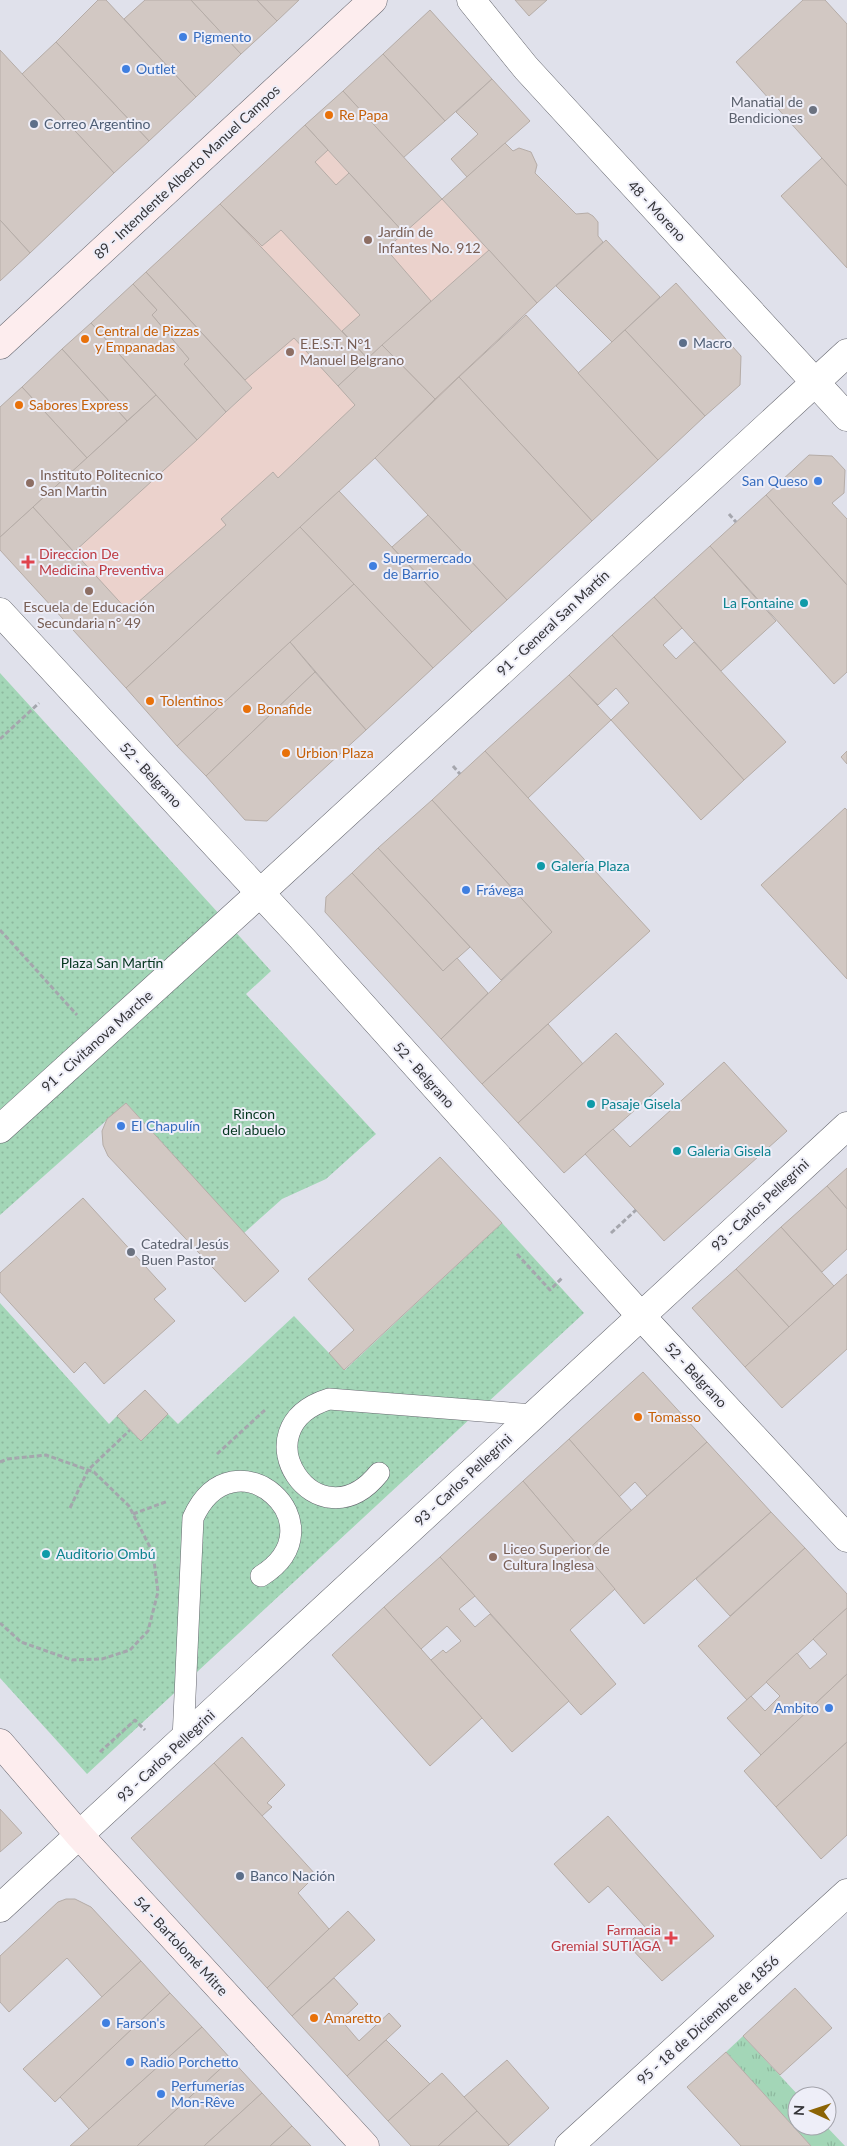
<svg xmlns="http://www.w3.org/2000/svg" width="847" height="2146" font-family="Lato,sans-serif">
	<defs>
		<pattern id="grass-tufts" width="24" height="20" patternUnits="userSpaceOnUse" patternTransform="scale(1.25)"><rect width="24" height="20" fill="#a3d6b7"/><path d="M3 7l-1-3M5 7V3M7 7l1-3M15 17l-1-3M17 17v-4M19 17l1-3" fill="none" stroke="#8db89e"/></pattern>
		<pattern id="park-dots" width="8" height="8" patternUnits="userSpaceOnUse" patternTransform="scale(1.25)"><rect width="8" height="8" fill="#a3d6b7"/><path d="M2 2h.1M6 6h.1" fill="none" stroke="#8db89e" stroke-width="1.8" stroke-linecap="round"/></pattern>
	</defs>
	<rect width="100%" height="100%" fill="#e0e1eb"/>
	<path fill="#ebd2cc" d="M305 125 404 233 442 199 537 303 375 458 126 688 0 550V537L156 395 197 439 252 388 146 272Z"/>
	<path fill="url(#grass-tufts)" d="M743 2036 799 2096 797 2126H826L845 2146H811L726 2052Z"/>
	<g fill="url(#park-dots)">
		<path d="M0 673 271 971 246 994 376 1134 326 1179 282 1199 244 1233 126 1103 0 1215Z"/>
		<path d="M502 1223 584 1313 87 1774 0 1678V1303L109 1424 117 1416 141 1441 168 1414 178 1424 294 1316 345 1370Z"/>
	</g>
	<g fill="#d2c8c3" stroke="#b5aca7">
		<path d="M98 0H106L196 97 149 141 56 42Z"/>
		<path d="M145 0H191L241 54 196 97 124 19Z"/>
		<path d="M191 0H257L277 21 241 54Z"/>
		<path d="M257 0H299L277 21Z"/>
		<path d="M515 0H547L529 16Z"/>
		<path d="M803 0H825L847 24V186L736 62Z"/>
		<path d="M430 10 492 79 445 121 383 54Z"/>
		<path d="M56 42 149 141 114 173 22 74Z"/>
		<path d="M0 50 114 173 30 253 0 220Z"/>
		<path d="M383 54 445 121 403 158 343 91Z"/>
		<path d="M492 79 530 121 467 177 451 159 478 134 456 112Z"/>
		<path d="M343 91 442 199 404 233 305 125Z"/>
		<path d="M305 125 328 150 315 162 336 185 349 173 404 233 386 249 431 301 368 359 342 331 360 315 281 230 262 246 220 204Z"/>
		<path d="M505 143 513 151 519 148 531 152 537 165 535 173 576 214 588 213 593 216 598 222V236L603 242 537 303 442 199Z"/>
		<path d="M822 158 847 186V268L781 196Z"/>
		<path d="M220 204 368 359 338 386 294 338 245 380 146 272Z"/>
		<path d="M0 220 30 253 0 281Z"/>
		<path d="M606 240 660 297 612 342 556 286Z"/>
		<path d="M489 250 537 303 435 399 382 345Z"/>
		<path d="M146 272 252 388 226 412 184 364 189 359 152 315 157 310 133 284Z"/>
		<path d="M676 283 741 356 740 385 705 416 625 330Z"/>
		<path d="M133 284 157 310 152 315 189 359 184 364 226 412 197 440 91 323Z"/>
		<path d="M526 315 658 460 592 521 459 377Z"/>
		<path d="M91 323 156 395 127 421 62 349Z"/>
		<path d="M625 330 705 416 658 460 578 373Z"/>
		<path d="M382 345 435 399 375 458 126 688 0 550V537L33 507 128 611 226 525 221 519 273 472 278 478 355 405 338 386Z"/>
		<path d="M62 349 127 421 87 458 22 387Z"/>
		<path d="M459 377 592 521 507 600 375 458Z"/>
		<path d="M22 387 87 458 0 537V407Z"/>
		<path d="M156 395 197 440 74 552 33 507Z"/>
		<path d="M809 455 832 456 845 470 844 493 832 503 847 519V585L766 495Z"/>
		<path d="M339 491 472 632 433 668 300 527Z"/>
		<path d="M766 495 847 585V672L834 684 710 546Z"/>
		<path d="M428 515 507 600 472 632 392 547Z"/>
		<path d="M300 527 354 584 177 746 126 688Z"/>
		<path d="M710 546 776 621 721 671 654 597Z"/>
		<path d="M354 584 433 668 366 730 290 642Z"/>
		<path d="M654 597 682 628 663 645 676 659 694 642 786 742 744 780 612 635Z"/>
		<path d="M612 635 744 780 701 820 611 720 629 703 616 688 598 705 569 675Z"/>
		<path d="M290 642 315 672 206 776 177 746Z"/>
		<path d="M315 672 366 730 267 821 245 820 206 776Z"/>
		<path d="M569 675 611 720 528 798 485 751Z"/>
		<path d="M485 751 650 931 482 1084 441 1039 552 932 432 800Z"/>
		<path d="M847 751V764L841 757Z"/>
		<path d="M432 800 552 932 501 980 378 848Z"/>
		<path d="M845 808 847 810V979L761 885Z"/>
		<path d="M378 848 470 947 443 971 352 873Z"/>
		<path d="M352 873 443 971 457 958 488 993 441 1039 325 912 326 897Z"/>
		<path d="M548 1024 583 1064 518 1123 482 1084Z"/>
		<path d="M616 1033 664 1084 564 1173 518 1123Z"/>
		<path d="M724 1062 787 1131 664 1241 585 1154 613 1129 630 1147Z"/>
		<path d="M126 1103 279 1271 245 1302 108 1156 103 1145 102 1131 107 1119Z"/>
		<path d="M440 1157 502 1223 344 1370 329 1353 354 1330 308 1279Z"/>
		<path d="M847 1168V1209L827 1186Z"/>
		<path d="M827 1186 847 1209V1249L822 1272 781 1227Z"/>
		<path d="M83 1198 166 1289 154 1299 175 1321 104 1384 85 1362 74 1373 0 1292V1273Z"/>
		<path d="M781 1227 834 1286 789 1327 736 1269Z"/>
		<path d="M736 1269 789 1327 745 1367 692 1308Z"/>
		<path d="M847 1274V1349L782 1408 745 1367Z"/>
		<path d="M643 1372 707 1442 647 1496 635 1482 619 1497 569 1439Z"/>
		<path d="M145 1390 168 1414 141 1441 117 1416Z"/>
		<path d="M569 1439 632 1511 584 1553 523 1481Z"/>
		<path d="M707 1442 771 1512 644 1624 584 1553Z"/>
		<path d="M523 1481 615 1589 570 1630 616 1684 581 1715 440 1557Z"/>
		<path d="M771 1512 805 1548 730 1616 696 1579Z"/>
		<path d="M805 1548 847 1594V1608L747 1700 698 1646Z"/>
		<path d="M440 1557 475 1596 459 1609 475 1627 490 1614 569 1701 512 1752 431 1660 443 1650 446 1653 461 1641 447 1626 421 1649 384 1607Z"/>
		<path d="M384 1607 482 1718 430 1766 332 1655Z"/>
		<path d="M847 1608V1674L761 1755 727 1718 751 1696 765 1711 780 1696 766 1682 797 1653 810 1669 827 1654 813 1639Z"/>
		<path d="M847 1674V1742L776 1807 744 1771Z"/>
		<path d="M242 1737 285 1785 267 1803 272 1807 262 1816 214 1763Z"/>
		<path d="M847 1742V1835L821 1859 776 1807Z"/>
		<path d="M214 1763 316 1875 298 1893 329 1929 267 1988 131 1838Z"/>
		<path d="M0 1809 22 1833 0 1852Z"/>
		<path d="M608 1816 714 1936 662 1981 627 1944 646 1928 608 1886 589 1903 554 1864Z"/>
		<path d="M66 1899H75L91 1907 141 1961 102 1997 67 1958 9 2012 0 2002V1956L58 1902Z"/>
		<path d="M348 1911 375 1940 292 2016 267 1988Z"/>
		<path d="M141 1961 170 1993 55 2102 23 2069Z"/>
		<path d="M334 1978 358 2004 341 2020 359 2041 389 2013 401 2026 347 2076 292 2016Z"/>
		<path d="M795 1988 832 2028 780 2075 743 2036Z"/>
		<path d="M170 1993 202 2027 89 2129 60 2097Z"/>
		<path d="M202 2027 231 2059 137 2146H70Z"/>
		<path d="M386 2040 430 2084 388 2121 347 2076Z"/>
		<path d="M726 2052 811 2146H741L687 2087Z"/>
		<path d="M231 2059 262 2093 204 2146H137Z"/>
		<path d="M507 2060 549 2108 509 2145 464 2097Z"/>
		<path d="M442 2073 477 2111 438 2146H411L388 2121Z"/>
		<path d="M262 2093 292 2126 270 2146H204Z"/>
		<path d="M477 2111 509 2145 508 2146H438Z"/>
		<path d="M292 2126 311 2146H270Z"/>
	</g>
	<g fill="none" stroke-linecap="round" stroke-linejoin="round">
		<g stroke="#66676f" stroke-width="22">
			<g id="lane">
				<path d="M379 1473C318 1549 236 1428 329 1399L534 1415"/>
				<path d="M183 1740 193 1518C234 1428 343 1525 261 1576"/>
			</g>
		</g>
		<g stroke="#66676f" stroke-width="29">
			<g id="street">
				<path d="M471 0 526 68 847 417"/>
				<path d="M0 612 300 936 640 1315 847 1538"/>
				<path d="M0 1129 260 893 847 353"/>
				<path d="M0 1908 847 1126"/>
				<path d="M569 2146 847 1893"/>
			</g>
		</g>
		<g stroke="#66676f" stroke-width="29">
			<g id="secondary">
				<path d="M0 345 373 0"/>
				<path d="M0 1743 80 1836 365 2146"/>
			</g>
		</g>
		<g stroke="#a5a6ad" stroke-width="3" stroke-dasharray="5 2.5" stroke-linecap="butt">
			<path d="M729 514 736 522"/>
			<path d="M0 739 39 703"/>
			<path d="M453 766 460 774"/>
			<path d="M0 930 77 1015"/>
			<path d="M611 1233 636 1210"/>
			<path d="M517 1254 550 1290 563 1277"/>
			<path d="M217 1454 266 1409"/>
			<path d="M0 1462 7 1459 46 1455 94 1472 129 1506 153 1553 158 1592 148 1631 130 1650 102 1659 72 1660 21 1642 0 1623"/>
			<path d="M70 1508 88 1470 130 1430"/>
			<path d="M133 1514 168 1501"/>
			<path d="M100 1752 135 1720 145 1730"/>
		</g>
		<use href="#lane" stroke="#fff" stroke-width="21"/>
		<use href="#street" stroke="#fff" stroke-width="28"/>
		<use href="#secondary" stroke="#fdedee" stroke-width="28"/>
	</g>
	<g fill="#3f7fe0" stroke="#eeeef8" stroke-width="2">
		<circle cx="183" cy="37" r="5"/>
		<circle cx="126" cy="69" r="5"/>
		<circle cx="818" cy="481" r="5"/>
		<circle cx="373" cy="566" r="5"/>
		<circle cx="466" cy="890" r="5"/>
		<circle cx="121" cy="1126" r="5"/>
		<circle cx="829" cy="1708" r="5"/>
		<circle cx="106" cy="2023" r="5"/>
		<circle cx="130" cy="2062" r="5"/>
		<circle cx="161" cy="2094" r="5"/>
	</g>
	<g fill="#6b7280" stroke="#eeeef8" stroke-width="2">
		<circle cx="813" cy="110" r="5"/>
		<circle cx="131" cy="1252" r="5"/>
	</g>
	<g fill="#e8710a" stroke="#eeeef8" stroke-width="2">
		<circle cx="329" cy="115" r="5"/>
		<circle cx="85" cy="339" r="5"/>
		<circle cx="19" cy="405" r="5"/>
		<circle cx="150" cy="701" r="5"/>
		<circle cx="247" cy="709" r="5"/>
		<circle cx="286" cy="753" r="5"/>
		<circle cx="638" cy="1417" r="5"/>
		<circle cx="314" cy="2018" r="5"/>
	</g>
	<g fill="#5c6f8a" stroke="#eeeef8" stroke-width="2">
		<circle cx="34" cy="124" r="5"/>
		<circle cx="683" cy="343" r="5"/>
		<circle cx="240" cy="1876" r="5"/>
	</g>
	<g fill="#8d6e63" stroke="#eeeef8" stroke-width="2">
		<circle cx="368" cy="240" r="5"/>
		<circle cx="290" cy="352" r="5"/>
		<circle cx="30" cy="483" r="5"/>
		<circle cx="89" cy="591" r="5"/>
		<circle cx="493" cy="1557" r="5"/>
	</g>
	<g fill="#e0444e" stroke="#eeeef8" stroke-width="2">
		<path d="M25.5 554.5h5v5h5v5h-5v5h-5v-5h-5v-5h5z"/>
		<path d="M668.5 1930.5h5v5h5v5h-5v5h-5v-5h-5v-5h5z"/>
	</g>
	<g fill="#0f9aa8" stroke="#eeeef8" stroke-width="2">
		<circle cx="804" cy="603" r="5"/>
		<circle cx="541" cy="866" r="5"/>
		<circle cx="591" cy="1104" r="5"/>
		<circle cx="677" cy="1151" r="5"/>
		<circle cx="46" cy="1554" r="5"/>
	</g>
	<g text-anchor="middle" stroke-width="4" stroke-linejoin="round" paint-order="stroke">
		<g font-size="14" fill="#366cbe" stroke="#eeeef8" text-anchor="start">
			<text x="193" y="42">Pigmento</text>
			<text x="136" y="74">Outlet</text>
			<text x="808" y="486" text-anchor="end">San Queso</text>
			<text x="383" y="563">Supermercado<tspan x="383" dy="16">de Barrio</tspan></text>
			<text x="476" y="895">Frávega</text>
			<text x="131" y="1131">El Chapulín</text>
			<text x="819" y="1713" text-anchor="end">Ambito</text>
			<text x="116" y="2028">Farson's</text>
			<text x="140" y="2067">Radio Porchetto</text>
			<text x="171" y="2091">Perfumerías<tspan x="171" dy="16">Mon-Rêve</tspan></text>
		</g>
		<g font-size="14" fill="#5b616d" stroke="#eeeef8" text-anchor="end">
			<text x="803" y="107">Manatial de<tspan x="803" dy="16">Bendiciones</tspan></text>
			<text x="141" y="1249" text-anchor="start">Catedral Jesús<tspan x="141" dy="16">Buen Pastor</tspan></text>
		</g>
		<g font-size="14" fill="#c56008" stroke="#eeeef8" text-anchor="start">
			<text x="339" y="120">Re Papa</text>
			<text x="95" y="336">Central de Pizzas<tspan x="95" dy="16">y Empanadas</tspan></text>
			<text x="29" y="410">Sabores Express</text>
			<text x="160" y="706">Tolentinos</text>
			<text x="257" y="714">Bonafide</text>
			<text x="296" y="758">Urbion Plaza</text>
			<text x="648" y="1422">Tomasso</text>
			<text x="324" y="2023">Amaretto</text>
		</g>
		<g font-size="14" fill="#4e5e75" stroke="#eeeef8" text-anchor="start">
			<text x="44" y="129">Correo Argentino</text>
			<text x="693" y="348">Macro</text>
			<text x="250" y="1881">Banco Nación</text>
		</g>
		<g font-size="14" fill="#353539" stroke="#eeeef8">
			<text transform="translate(187 172) rotate(-43)" y="5">89 - Intendente Alberto Manuel Campos</text>
			<text transform="translate(657 211) rotate(47)" y="5">48 - Moreno</text>
			<text transform="translate(553 623) rotate(-43)" y="5">91 - General San Martín</text>
			<text transform="translate(151 775) rotate(47)" y="5">52 - Belgrano</text>
			<text transform="translate(97 1041) rotate(-42)" y="5">91 - Civitanova Marche</text>
			<text transform="translate(424 1075) rotate(48)" y="5">52 - Belgrano</text>
			<text transform="translate(760 1205) rotate(-43)" y="5">93 - Carlos Pellegrini</text>
			<text transform="translate(696 1375) rotate(47)" y="5">52 - Belgrano</text>
			<text transform="translate(463 1480) rotate(-43)" y="5">93 - Carlos Pellegrini</text>
			<text transform="translate(166 1756) rotate(-43)" y="5">93 - Carlos Pellegrini</text>
			<text transform="translate(181 1946) rotate(47)" y="5">54 - Bartolomé Mitre</text>
			<text transform="translate(708 2020) rotate(-42)" y="5">95 - 18 de Diciembre de 1856</text>
		</g>
		<g font-size="14" fill="#785e54" stroke="#eeeef8" text-anchor="start">
			<text x="378" y="237">Jardín de<tspan x="378" dy="16">Infantes No. 912</tspan></text>
			<text x="300" y="349">E.E.S.T. N°1<tspan x="300" dy="16">Manuel Belgrano</tspan></text>
			<text x="40" y="480">Instituto Politecnico<tspan x="40" dy="16">San Martin</tspan></text>
			<text x="89" y="612" text-anchor="middle">Escuela de Educación<tspan x="89" dy="16">Secundaria nº 49</tspan></text>
			<text x="503" y="1554">Liceo Superior de<tspan x="503" dy="16">Cultura Inglesa</tspan></text>
		</g>
		<g font-size="14" fill="#be3a42" stroke="#eeeef8" text-anchor="start">
			<text x="39" y="559">Direccion De<tspan x="39" dy="16">Medicina Preventiva</tspan></text>
			<text x="661" y="1935" text-anchor="end">Farmacia<tspan x="661" dy="16">Gremial SUTIAGA</tspan></text>
		</g>
		<g font-size="14" fill="#0d838f" stroke="#eeeef8" text-anchor="start">
			<text x="794" y="608" text-anchor="end">La Fontaine</text>
			<text x="551" y="871">Galería Plaza</text>
			<text x="601" y="1109">Pasaje Gisela</text>
			<text x="687" y="1156">Galeria Gisela</text>
			<text x="56" y="1559">Auditorio Ombú</text>
		</g>
		<g font-size="14" fill="#04351f" stroke="#eeeef8">
			<text x="112" y="968">Plaza San Martín</text>
			<text x="254" y="1119">Rincon<tspan x="254" dy="16">del abuelo</tspan></text>
		</g>
	</g>
	<g transform="translate(812 2111) rotate(273)"><circle r="24" fill="#eeeef8" stroke="#a4a4ac"/>
	<path d="M0-4L9 19L0 12L-9 19Z" fill="#8c6405"/>
	<text y="-8" font-size="14" font-weight="bold" text-anchor="middle" fill="#353539">N</text>
	</g>
</svg>
